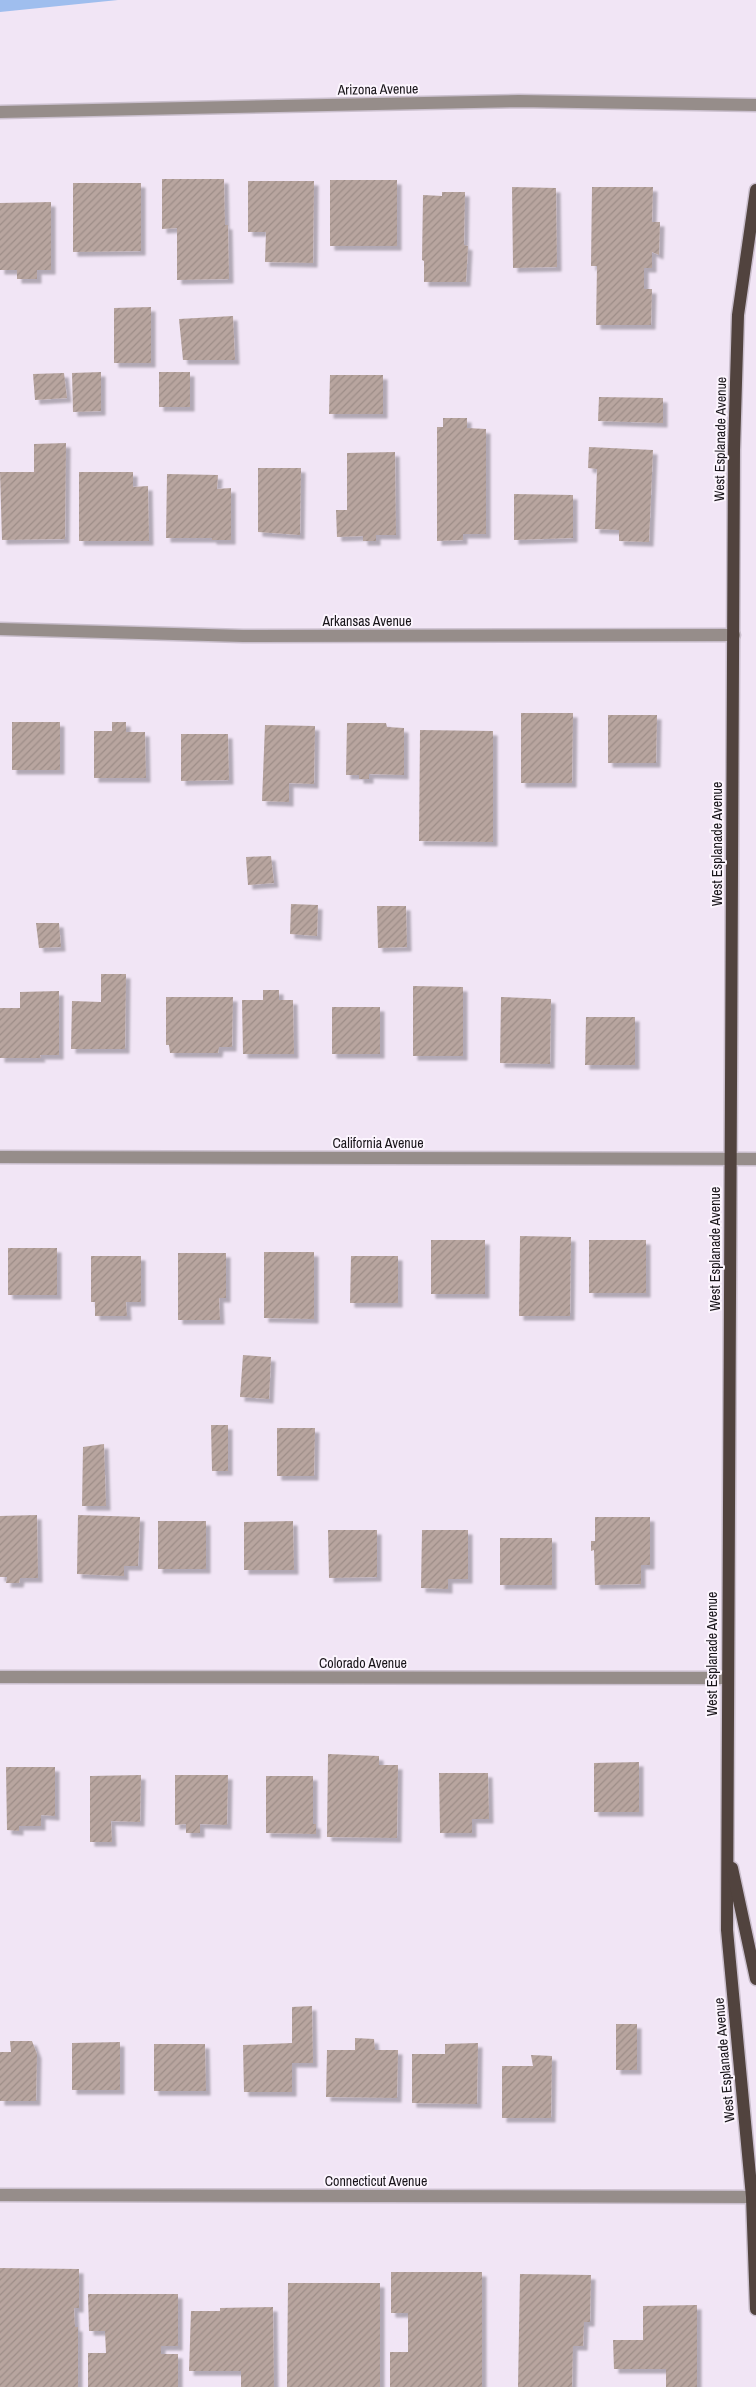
<svg xmlns="http://www.w3.org/2000/svg" width="756" height="2387" font-family="'Archivo Narrow',sans-serif">
	<defs>
		<pattern id="building-hatch" width="6" height="6" patternUnits="userSpaceOnUse" patternTransform="scale(1.25)"><rect width="6" height="6" fill="#b8a59f"/><path d="M-1 1l2-2M0 6l6-6M5 7l2-2" fill="none" stroke="#9d8d88"/></pattern>
		<filter id="shadow"><feDropShadow dx="4.5" dy="4.5" stdDeviation="1" flood-color="#0004"/></filter>
	</defs>
	<rect width="100%" height="100%" fill="#f1e5f5"/>
	<path fill="#9fbeee" d="M0 0H118L0 12Z"/>
	<g fill="url(#building-hatch)" filter="url(#shadow)">
		<path d="M162 179H224L225 225H228L229 279 177 280V228L162 229Z"/>
		<rect x="330" y="180" width="67" height="66"/>
		<path d="M248 181H314L313 263 265 262 266 232H248Z"/>
		<path d="M73 183H141V251L73 252Z"/>
		<path d="M512 187 556 188 557 267 513 268Z"/>
		<path d="M592 187H653L652 222H660L659 255 652 252V268H644V289H652L651 325H596L597 266H591Z"/>
		<path d="M442 192H465L464 245 468 246 466 282H424V261L422 260 423 195 442 196Z"/>
		<path d="M51 202V270H37V279H17V270H0V203Z"/>
		<path d="M151 307V363H114V308Z"/>
		<path d="M233 316 235 360H183L179 319Z"/>
		<path d="M101 372V411L73 412 72 373Z"/>
		<rect x="159" y="372" width="31" height="35"/>
		<path d="M64 373 67 398 35 400 33 374Z"/>
		<path d="M330 375H383V414H329Z"/>
		<path d="M599 397 663 398V423L598 421Z"/>
		<path d="M443 418H467V428L486 429V534H463V540L437 541V427H443Z"/>
		<path d="M66 443 65 539 2 540 0 472H34V444Z"/>
		<path d="M589 447 653 450 649 542 619 541V530L595 529 597 469 588 468Z"/>
		<path d="M395 452 396 535H376V541H363V536L337 537 336 510H347V453Z"/>
		<path d="M258 468H301L300 535 258 532Z"/>
		<path d="M79 472H133V487L148 486 149 541H79Z"/>
		<path d="M167 474 218 475 217 489 231 488V540H212V538H166Z"/>
		<path d="M514 494 573 495V538L514 540Z"/>
		<path d="M521 713H573L572 783H521Z"/>
		<path d="M608 715H657L656 763H608Z"/>
		<rect x="12" y="722" width="48" height="48"/>
		<path d="M112 722H126V732H145L146 778H94V731H112Z"/>
		<path d="M347 723H386L387 727 404 728V775L369 774V779H359V775H346Z"/>
		<path d="M265 725 315 726 314 784 289 783V802L262 801Z"/>
		<path d="M420 730 493 731V842L419 841Z"/>
		<path d="M181 734H228L229 780 181 781Z"/>
		<path d="M271 856 274 883 248 885 246 857Z"/>
		<path d="M291 904 318 905 317 936 290 934Z"/>
		<path d="M377 906H406L407 947 378 948Z"/>
		<path d="M36 923H59L61 947 39 948Z"/>
		<path d="M101 974H126L125 1049H71L72 1001 101 1002Z"/>
		<path d="M413 986 463 987V1056H413Z"/>
		<path d="M263 990H279V1000H293L294 1054H243L242 1000H263Z"/>
		<path d="M59 991V1055H40L41 1058H0V1008H20V992Z"/>
		<path d="M166 997H233L232 1047H219L218 1053H170L169 1045H166Z"/>
		<path d="M501 997 551 999 550 1064 500 1063Z"/>
		<rect x="332" y="1007" width="48" height="47"/>
		<path d="M586 1017H635V1065H585Z"/>
		<path d="M520 1236 571 1237 570 1316H519Z"/>
		<rect x="431" y="1240" width="54" height="54"/>
		<rect x="589" y="1240" width="57" height="53"/>
		<rect x="8" y="1248" width="49" height="47"/>
		<path d="M264 1252H314V1319L264 1318Z"/>
		<path d="M178 1253H226V1298H219L220 1320H178Z"/>
		<path d="M91 1256H141V1302H126L127 1316H95V1302H91Z"/>
		<path d="M351 1256H398V1303H350Z"/>
		<path d="M243 1355 271 1357 269 1399 240 1397Z"/>
		<path d="M211 1425H228V1471H212Z"/>
		<path d="M277 1428H315L314 1476H277Z"/>
		<path d="M104 1444 106 1506H82L83 1447Z"/>
		<path d="M37 1515 38 1578H20L19 1583H6L7 1577H0V1516Z"/>
		<path d="M78 1515 140 1517 138 1566H124V1576L77 1574Z"/>
		<path d="M595 1517H650V1565H641V1584L595 1585 594 1550 591 1551V1541H595Z"/>
		<rect x="158" y="1521" width="48" height="48"/>
		<path d="M293 1521 294 1570H244V1522Z"/>
		<path d="M328 1530H377V1577L329 1578Z"/>
		<path d="M422 1530H468V1579H448V1589L421 1588Z"/>
		<rect x="500" y="1538" width="52" height="47"/>
		<path d="M328 1754 379 1756V1765H398L397 1838 327 1837Z"/>
		<path d="M639 1762V1812H594V1763Z"/>
		<path d="M6 1767H55V1816L41 1815V1826H19V1831L7 1830Z"/>
		<path d="M439 1773H488L489 1819H472V1833H440Z"/>
		<path d="M141 1775 140 1822 111 1821 112 1842H90V1776Z"/>
		<path d="M175 1775H228L227 1825 200 1824V1833H186V1824L175 1825Z"/>
		<path d="M266 1776H313V1824H316V1834L266 1833Z"/>
		<path d="M312 2006 313 2063H292V2092H244L243 2045 292 2043V2007Z"/>
		<rect x="616" y="2024" width="21" height="46"/>
		<path d="M355 2038 374 2039 375 2050H398L397 2098 326 2097 327 2050H355Z"/>
		<path d="M10 2041H32L37 2054 36 2101H0V2052H11Z"/>
		<path d="M120 2042V2090H72V2043Z"/>
		<path d="M478 2043 477 2104 412 2103V2054H445V2044Z"/>
		<path d="M154 2044H205L206 2091H154Z"/>
		<path d="M531 2055 552 2056 551 2118H502V2066H533Z"/>
		<path d="M0 2268 79 2269V2308H74L75 2327H78V2387H0Z"/>
		<path d="M391 2272H482V2387H390V2352H408V2313H391Z"/>
		<path d="M520 2274 591 2275 590 2322H584L583 2346H573L572 2387H518Z"/>
		<path d="M288 2283H380V2387H287Z"/>
		<path d="M88 2294H178V2346H161V2354H178V2387H88V2353H106L105 2331H89Z"/>
		<path d="M697 2305V2387H666V2369H614L613 2340H643V2306Z"/>
		<path d="M273 2307 274 2387H241V2371H189L191 2311H220V2308Z"/>
	</g>
	<g fill="none" stroke-linecap="round" stroke-linejoin="round">
		<g stroke="#cabfcd" stroke-width="15">
			<g id="minor">
				<path d="M0 112 519 101 756 105"/>
				<path d="M0 629 243 636 734 635"/>
				<path d="M0 1157 756 1159"/>
				<path d="M0 1677 727 1678"/>
				<path d="M0 2195 752 2197"/>
			</g>
		</g>
		<g stroke="#cabfcd" stroke-width="15">
			<g id="major">
				<path d="M756 190 738 315 734 450 727 1930 752 2197 756 2309"/>
				<path d="M732 1868 756 1979"/>
			</g>
		</g>
		<use href="#minor" stroke="#968d8a" stroke-width="12"/>
		<use href="#major" stroke="#51433e" stroke-width="12"/>
	</g>
	<g text-anchor="middle" stroke-width="4" stroke-linejoin="round" paint-order="stroke">
		<g font-size="14" fill="#181419" stroke="#fcf5fe">
			<text transform="translate(378 89) rotate(-1)" y="5">Arizona Avenue</text>
			<text transform="translate(720 439) rotate(-89)" y="5">West Esplanade Avenue</text>
			<text x="367" y="626">Arkansas Avenue</text>
			<text transform="translate(717 844) rotate(-90)" y="5">West Esplanade Avenue</text>
			<text x="378" y="1148">California Avenue</text>
			<text transform="translate(715 1249) rotate(-90)" y="5">West Esplanade Avenue</text>
			<text transform="translate(712 1654) rotate(-90)" y="5">West Esplanade Avenue</text>
			<text x="363" y="1668">Colorado Avenue</text>
			<text transform="translate(724 2060) rotate(-95)" y="5">West Esplanade Avenue</text>
			<text x="376" y="2186">Connecticut Avenue</text>
		</g>
	</g>
</svg>
